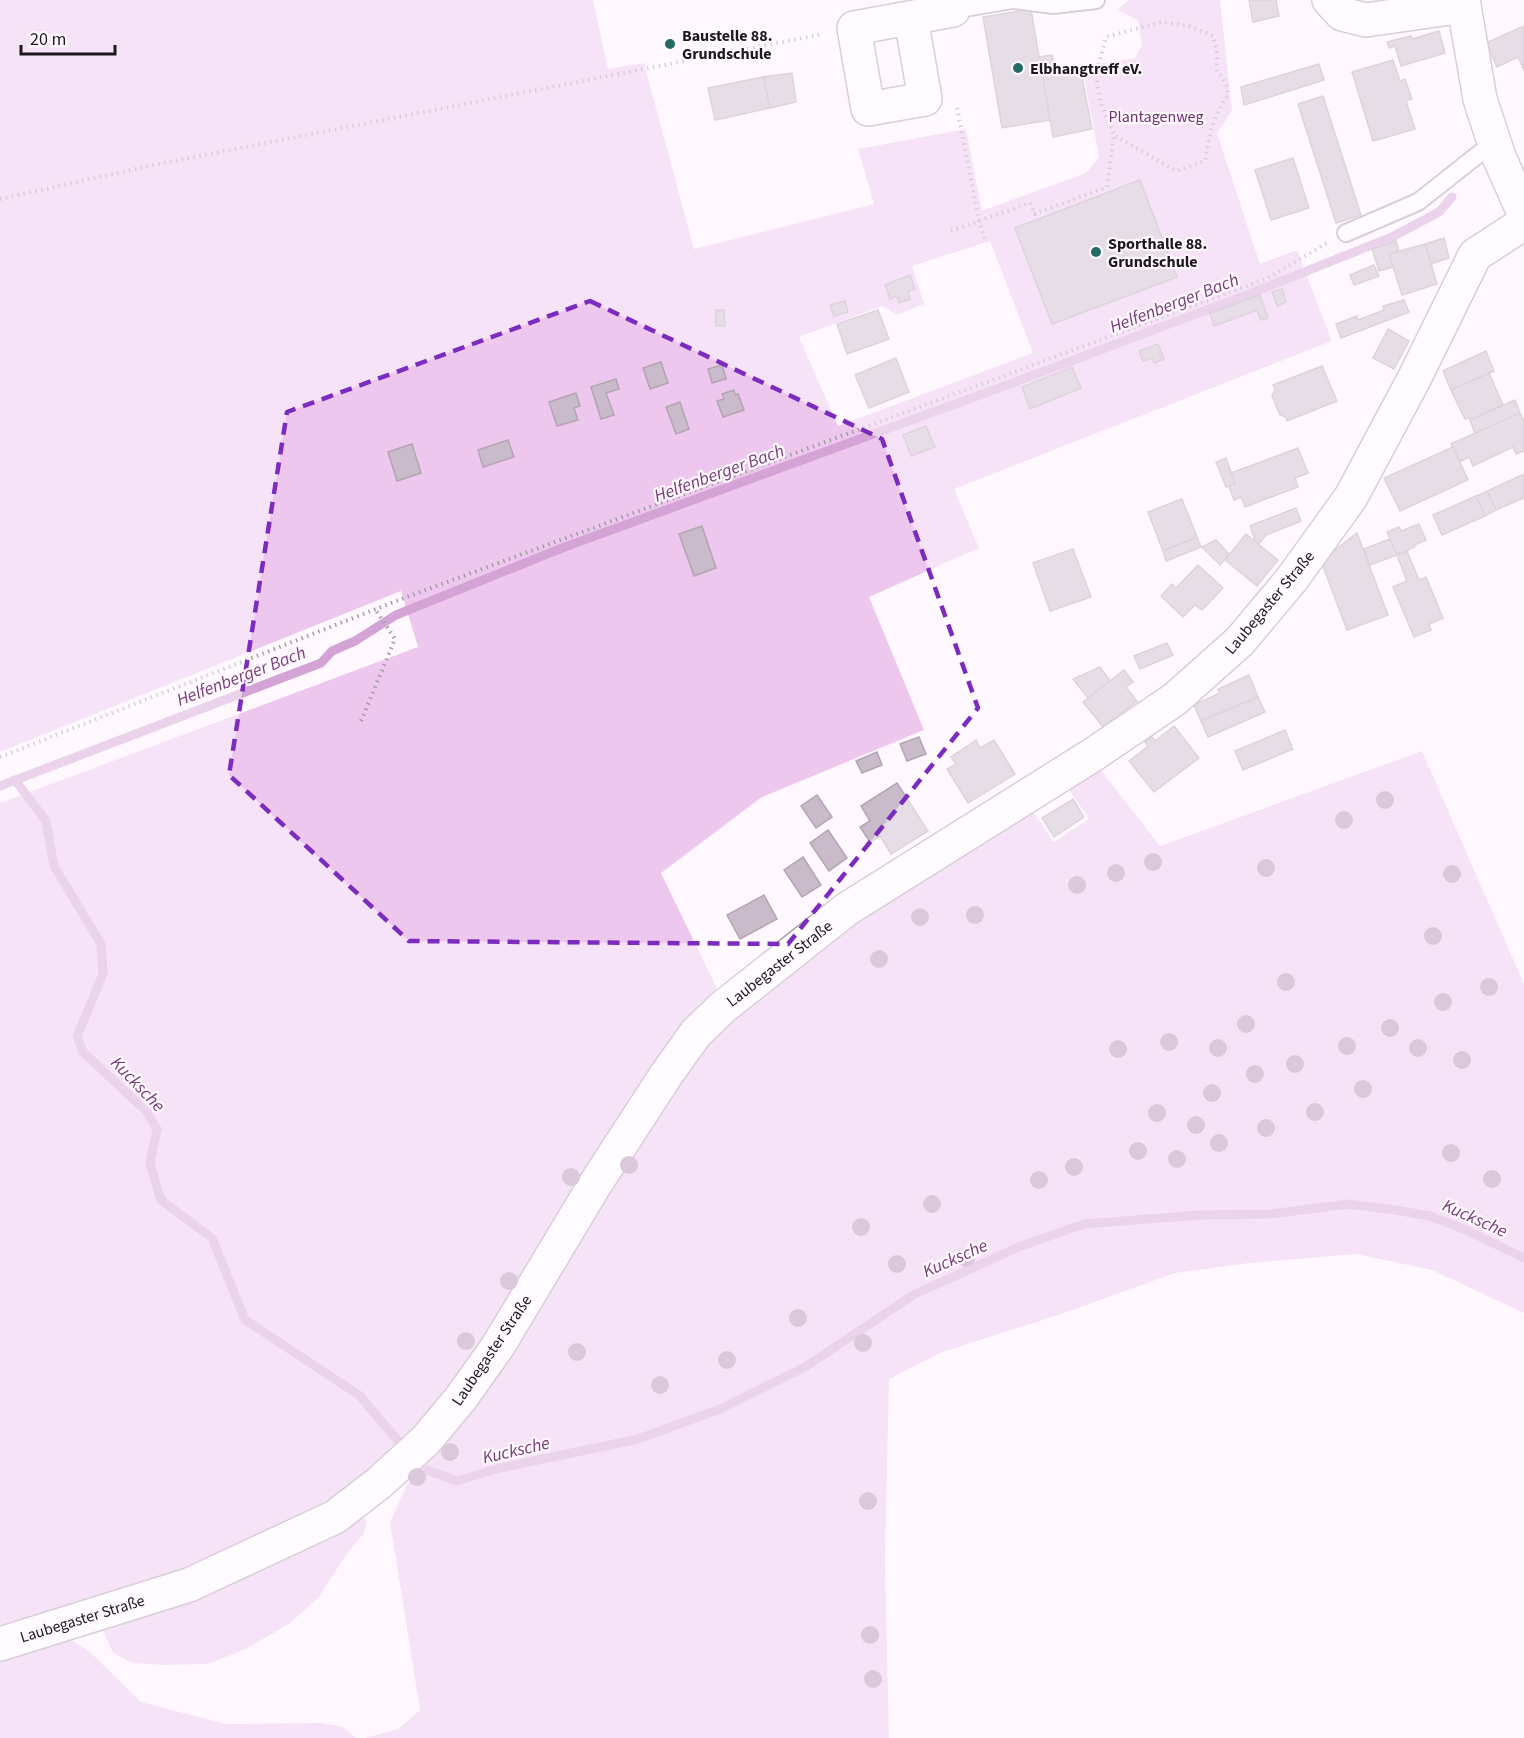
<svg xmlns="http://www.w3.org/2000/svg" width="1524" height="1738" font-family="'Source Sans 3',sans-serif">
	<rect width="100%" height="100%" fill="#fff9ff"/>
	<g fill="#eec7ee" fill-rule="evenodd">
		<path d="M0 0H593L608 69 644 63 694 249 874 204 858 149 966 129 982 211 1086 173 1099 157 1082 67 1135 58 1142 45 1138 20 1117 10 1129 0H1220L1232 111 1217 133 1260 264 1297 250 1332 341 954 489 979 548 869 597 924 730 762 797 661 873 721 997 491 1341 416 1435 318 1513 189 1573 0 1632V803L418 647 401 591 0 752ZM990 241 1033 353 838 426 799 337 882 306 897 315 924 304 912 266Z"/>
		<path d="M1422 751 1524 984V1313L1432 1270 1356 1254 1250 1263 1175 1273 1070 1311 940 1353 889 1379 885 1562 889 1738H365L398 1729 420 1710 390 1522 418 1461 702 1042 850 923 985 838 1034 813 1054 842 1089 819 1068 788 1100 769 1160 846Z"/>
		<path d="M358 1510 367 1522 364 1533 346 1555 318 1598 289 1624 246 1649 208 1664 163 1665 132 1663 113 1653 100 1624Z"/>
		<path d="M65 1636 90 1652 141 1702 226 1724 321 1723 343 1727 356 1738H0V1658Z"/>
	</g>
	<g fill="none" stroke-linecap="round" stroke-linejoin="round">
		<g stroke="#d3a4d5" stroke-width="9">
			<path d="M15 780 46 821 54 866 101 944 103 974 77 1036 83 1052 146 1111 157 1129 150 1164 161 1200 212 1238 245 1320 359 1395 400 1443"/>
			<path d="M0 786 321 663 332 651 355 641 396 615 562 548 1010 384 1254 292 1392 237 1439 212 1452 197"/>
			<path d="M427 1470 457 1481 496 1469 638 1439 720 1409 805 1367 913 1295 1021 1246 1084 1224 1200 1215 1270 1214 1348 1204 1395 1210 1430 1216 1466 1230 1524 1258"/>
		</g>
	</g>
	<g fill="#cabbca" stroke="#b3a5b3" stroke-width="1.5">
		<path d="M1249 0H1276L1279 16 1253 22Z"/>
		<path d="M1031 9 1039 57 1052 55 1056 74 1043 77 1050 120 1002 128 983 17Z"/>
		<path d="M1524 26V71L1518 57 1497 67 1486 43Z"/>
		<path d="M1439 31 1445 53 1401 66 1395 46 1389 48 1387 42 1411 36 1412 39Z"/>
		<path d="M1393 60 1400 81 1405 79 1412 99 1406 101 1415 129 1373 141 1352 72Z"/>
		<path d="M1319 64 1324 80 1244 105 1241 87Z"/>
		<path d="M1080 67 1092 129 1053 137 1043 77 1056 74 1055 71Z"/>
		<path d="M792 73 796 102 770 108 763 77Z"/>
		<path d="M763 77 770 108 715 120 708 88Z"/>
		<path d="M1323 96 1361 215 1336 223 1298 104Z"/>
		<path d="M1293 158 1309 208 1271 220 1255 170Z"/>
		<path d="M1140 180 1177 277 1052 324 1015 228Z"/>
		<path d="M1444 238 1449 258 1431 264 1425 244Z"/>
		<path d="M1396 241 1399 251 1389 254 1393 267 1379 271 1372 249Z"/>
		<path d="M1425 244 1437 284 1402 295 1389 254Z"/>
		<path d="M1374 265 1379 276 1354 285 1350 275Z"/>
		<path d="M910 275 915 289 908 291 910 299 899 303 897 296 890 299 885 285Z"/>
		<path d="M1282 289 1286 302 1277 306 1272 292Z"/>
		<path d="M1260 295 1268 318 1261 320 1257 310 1214 326 1210 313Z"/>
		<path d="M1404 300 1409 312 1341 338 1336 324 1357 316 1358 320 1384 310 1383 306Z"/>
		<path d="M845 301 848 312 834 316 830 305Z"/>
		<path d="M716 310H724L725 326H716Z"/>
		<path d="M878 310 889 339 847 354 837 324Z"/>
		<path d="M1388 329 1409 341 1394 369 1373 358Z"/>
		<path d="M1158 344 1164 359 1154 363 1152 358 1143 361 1139 351Z"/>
		<path d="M1486 351 1494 371 1451 390 1443 371Z"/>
		<path d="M896 358 909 392 869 408 855 375Z"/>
		<path d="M661 362 668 383 650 389 643 368Z"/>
		<path d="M722 365 726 379 712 383 708 369Z"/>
		<path d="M1322 366 1337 401 1287 421 1286 417 1280 415 1272 396 1275 389 1273 385Z"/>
		<path d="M1072 367 1081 388 1030 409 1022 387Z"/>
		<path d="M1489 373 1503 405 1470 420 1469 418 1465 419 1451 390Z"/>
		<path d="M616 379 619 389 606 393 614 415 601 419 591 387Z"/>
		<path d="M734 390 735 395 738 394 744 410 723 417 717 401 724 399 722 394Z"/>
		<path d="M576 393 580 406 574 408 578 420 557 426 549 402Z"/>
		<path d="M1515 400 1520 413 1475 434 1470 420Z"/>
		<path d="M680 402 689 429 676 434 666 407Z"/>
		<path d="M1520 413 1524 421V451L1516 454 1513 447 1473 466 1469 457 1459 462 1451 444Z"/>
		<path d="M926 426 935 447 911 456 903 435Z"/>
		<path d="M508 440 514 457 483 467 478 450Z"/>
		<path d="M412 444 421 473 397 481 388 452Z"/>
		<path d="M1453 447 1468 480 1400 511 1384 478Z"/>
		<path d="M1298 448 1308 473 1295 478 1298 487 1245 507 1241 497 1234 500 1229 486 1235 483 1231 473Z"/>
		<path d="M1226 458 1235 483 1226 487 1216 462Z"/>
		<path d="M1524 474V498L1496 510 1487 491Z"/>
		<path d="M1487 491 1496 510 1485 516 1476 496Z"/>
		<path d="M1476 496 1485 516 1442 535 1433 515Z"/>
		<path d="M1182 499 1197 537 1163 551 1148 512Z"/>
		<path d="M1296 508 1301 521 1266 535 1258 545 1256 543 1250 526Z"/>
		<path d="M1419 524 1426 540 1414 545 1415 547 1397 555 1387 532 1399 527 1401 531Z"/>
		<path d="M702 526 716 568 694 576 679 534Z"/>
		<path d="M1357 533 1388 615 1347 630 1321 561Z"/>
		<path d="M1246 534 1278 560 1257 586 1225 560Z"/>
		<path d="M1197 537 1201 547 1166 561 1163 551Z"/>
		<path d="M1390 539 1397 555 1370 565 1364 549Z"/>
		<path d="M1216 540 1229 554 1220 565 1202 547Z"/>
		<path d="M1073 549 1091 597 1050 611 1033 563Z"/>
		<path d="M1407 551 1419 580 1426 577 1443 618 1429 624 1431 630 1414 637 1393 587 1407 581 1397 555Z"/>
		<path d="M1198 565 1223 588 1202 610 1195 605 1183 617 1161 596 1172 584 1176 588Z"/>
		<path d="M1167 643 1173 655 1140 669 1134 656Z"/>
		<path d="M1100 667 1110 681 1088 698 1073 679Z"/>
		<path d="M1124 670 1133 682 1126 687 1137 701 1103 727 1083 702Z"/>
		<path d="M1249 675 1258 697 1201 721 1194 705 1220 693 1218 689Z"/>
		<path d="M1258 697 1265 712 1208 737 1201 721Z"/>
		<path d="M1174 726 1199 758 1154 792 1129 761 1148 746 1145 742 1152 737 1155 741Z"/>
		<path d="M1285 730 1293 749 1243 770 1235 751Z"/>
		<path d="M919 737 926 754 907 761 900 744Z"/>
		<path d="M976 740 980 748 994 740 1015 774 968 803 947 769 956 764 951 757Z"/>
		<path d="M877 752 882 765 862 773 856 761Z"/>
		<path d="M897 783 928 831 891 854 880 836 870 842 860 827 870 821 861 806Z"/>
		<path d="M817 795 832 817 816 828 801 806Z"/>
		<path d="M1073 799 1084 817 1054 837 1042 818Z"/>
		<path d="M828 830 847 858 829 871 810 843Z"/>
		<path d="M803 857 821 885 802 897 784 870Z"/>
		<path d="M764 895 777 919 740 939 727 915Z"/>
	</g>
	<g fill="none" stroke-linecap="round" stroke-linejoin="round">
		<g stroke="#a89aa8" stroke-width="20">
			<g id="service">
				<path d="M1014 0 1053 5 1096 0"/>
				<path d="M953 10 1012 0"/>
				<path d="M1346 233 1418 202 1494 142"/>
			</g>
		</g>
		<g stroke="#a89aa8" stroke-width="36">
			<g id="minor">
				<path d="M1329 0 1342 14 1366 20 1464 6"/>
				<path d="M911 18 925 99 868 109 854 28C887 22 920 16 953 10"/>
				<path d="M0 1644 189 1585 335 1517 379 1483 426 1440 461 1398 498 1346 594 1186 666 1075 696 1033 723 1007 847 909 1094 754 1175 699 1240 641 1292 579 1351 497 1414 379 1475 255 1524 223"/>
			</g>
		</g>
		<g stroke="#a89aa8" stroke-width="36">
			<path id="secondary" d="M1463 0 1480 99 1499 157 1524 213"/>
		</g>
		<g stroke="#a49ea4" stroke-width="4" stroke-dasharray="1.5 4.5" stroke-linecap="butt">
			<path d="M957 108 979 221 986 242"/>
			<path d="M0 199 163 163 823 34"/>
			<path d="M1034 214 1107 187 1114 135 1100 102 1096 75 1106 37 1161 22 1189 26 1213 36 1217 51V70L1226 84 1228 95C1213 116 1209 136 1205 161L1176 171 1114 135"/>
			<path d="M951 231 1030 203 1037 219"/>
			<path d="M361 721 395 639 375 609"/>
			<path d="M0 757 404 598 1268 278 1327 243"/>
		</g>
		<use href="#service" stroke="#fff" stroke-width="16"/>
		<use href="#minor" stroke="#fff" stroke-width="33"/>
		<use href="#secondary" stroke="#fff" stroke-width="33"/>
	</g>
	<g fill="#af8db0">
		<circle cx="1385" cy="800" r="9"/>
		<circle cx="1344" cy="820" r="9"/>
		<circle cx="1153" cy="862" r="9"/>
		<circle cx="1266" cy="868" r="9"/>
		<circle cx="1116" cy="873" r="9"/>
		<circle cx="1452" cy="874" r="9"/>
		<circle cx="1077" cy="885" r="9"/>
		<circle cx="975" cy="915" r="9"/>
		<circle cx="920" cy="917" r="9"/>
		<circle cx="1433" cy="936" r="9"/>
		<circle cx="879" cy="959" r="9"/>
		<circle cx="1286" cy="982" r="9"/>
		<circle cx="1489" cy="987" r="9"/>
		<circle cx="1443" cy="1002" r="9"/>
		<circle cx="1246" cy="1024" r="9"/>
		<circle cx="1390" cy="1028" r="9"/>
		<circle cx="1169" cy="1042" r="9"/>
		<circle cx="1347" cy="1046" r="9"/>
		<circle cx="1218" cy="1048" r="9"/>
		<circle cx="1418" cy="1048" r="9"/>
		<circle cx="1118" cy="1049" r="9"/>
		<circle cx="1462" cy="1060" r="9"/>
		<circle cx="1295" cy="1064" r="9"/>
		<circle cx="1255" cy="1074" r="9"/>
		<circle cx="1363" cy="1089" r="9"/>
		<circle cx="1212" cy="1093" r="9"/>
		<circle cx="1315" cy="1112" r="9"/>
		<circle cx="1157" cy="1113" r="9"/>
		<circle cx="1196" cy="1125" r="9"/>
		<circle cx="1266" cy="1128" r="9"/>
		<circle cx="1219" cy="1143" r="9"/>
		<circle cx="1138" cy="1151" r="9"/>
		<circle cx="1451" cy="1153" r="9"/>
		<circle cx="1177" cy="1159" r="9"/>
		<circle cx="629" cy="1165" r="9"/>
		<circle cx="1074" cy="1167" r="9"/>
		<circle cx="571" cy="1177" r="9"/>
		<circle cx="1492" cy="1179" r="9"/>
		<circle cx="1039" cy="1180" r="9"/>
		<circle cx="932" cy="1204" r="9"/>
		<circle cx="861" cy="1227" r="9"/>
		<circle cx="966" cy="1258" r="9"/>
		<circle cx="897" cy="1264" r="9"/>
		<circle cx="509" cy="1281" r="9"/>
		<circle cx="798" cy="1318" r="9"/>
		<circle cx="466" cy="1341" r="9"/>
		<circle cx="863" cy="1343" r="9"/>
		<circle cx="577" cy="1352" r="9"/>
		<circle cx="727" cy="1360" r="9"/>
		<circle cx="660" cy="1385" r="9"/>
		<circle cx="450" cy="1452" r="9"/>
		<circle cx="417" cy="1477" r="9"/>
		<circle cx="868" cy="1501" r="9"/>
		<circle cx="870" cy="1635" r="9"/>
		<circle cx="873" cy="1679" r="9"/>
	</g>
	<path d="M0 0H1524V1738H0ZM590 301 882 439 978 708 788 944 409 941 229 775 287 412Z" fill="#fff9ff" fill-opacity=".55" fill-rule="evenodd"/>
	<path fill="none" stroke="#7b2cbf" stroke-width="4.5" stroke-dasharray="12 8" stroke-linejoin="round" d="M590 301 882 439 978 708 788 944 409 941 229 775 287 412Z"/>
	<g fill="#226b63" stroke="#fff9ff" stroke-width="2">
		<circle cx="670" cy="44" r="6"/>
		<circle cx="1018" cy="68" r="6"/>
		<circle cx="1096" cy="252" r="6"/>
	</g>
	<g text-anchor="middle" stroke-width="4.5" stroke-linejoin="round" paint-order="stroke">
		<g font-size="16" font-weight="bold" fill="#1d181d" stroke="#fff9ff" text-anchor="start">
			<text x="682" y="41">Baustelle 88.<tspan x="682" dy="18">Grundschule</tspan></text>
			<text x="1030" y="74">Elbhangtreff eV.</text>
			<text x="1108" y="249">Sporthalle 88.<tspan x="1108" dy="18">Grundschule</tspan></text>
		</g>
		<g font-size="16" fill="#6d3470" stroke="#fff9ff">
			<text x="1156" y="122">Plantagenweg</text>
		</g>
		<g font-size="16" fill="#1d181d" stroke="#fff9ff">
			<text transform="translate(1269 602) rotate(-50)" y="6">Laubegaster Straße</text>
			<text transform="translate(779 963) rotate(-38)" y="6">Laubegaster Straße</text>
			<text transform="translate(491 1350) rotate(-56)" y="6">Laubegaster Straße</text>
			<text transform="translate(82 1618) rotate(-17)" y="6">Laubegaster Straße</text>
		</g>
		<g font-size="18" font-style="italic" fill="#773e79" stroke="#fff9ff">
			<text transform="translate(1174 303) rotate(-21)" y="6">Helfenberger Bach</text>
			<text transform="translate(719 473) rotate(-20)" y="6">Helfenberger Bach</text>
			<text transform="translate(241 676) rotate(-21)" y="6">Helfenberger Bach</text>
			<text transform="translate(138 1084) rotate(46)" y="6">Kucksche</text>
			<text transform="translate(1475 1218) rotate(24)" y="6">Kucksche</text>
			<text transform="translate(955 1258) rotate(-24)" y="6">Kucksche</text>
			<text transform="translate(516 1450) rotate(-13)" y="6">Kucksche</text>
		</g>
	</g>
	<path d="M21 45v9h94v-9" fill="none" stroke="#1d181d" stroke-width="3"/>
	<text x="30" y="45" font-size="18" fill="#1d181d" stroke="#fff9ff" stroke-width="4.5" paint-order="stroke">20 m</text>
</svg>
